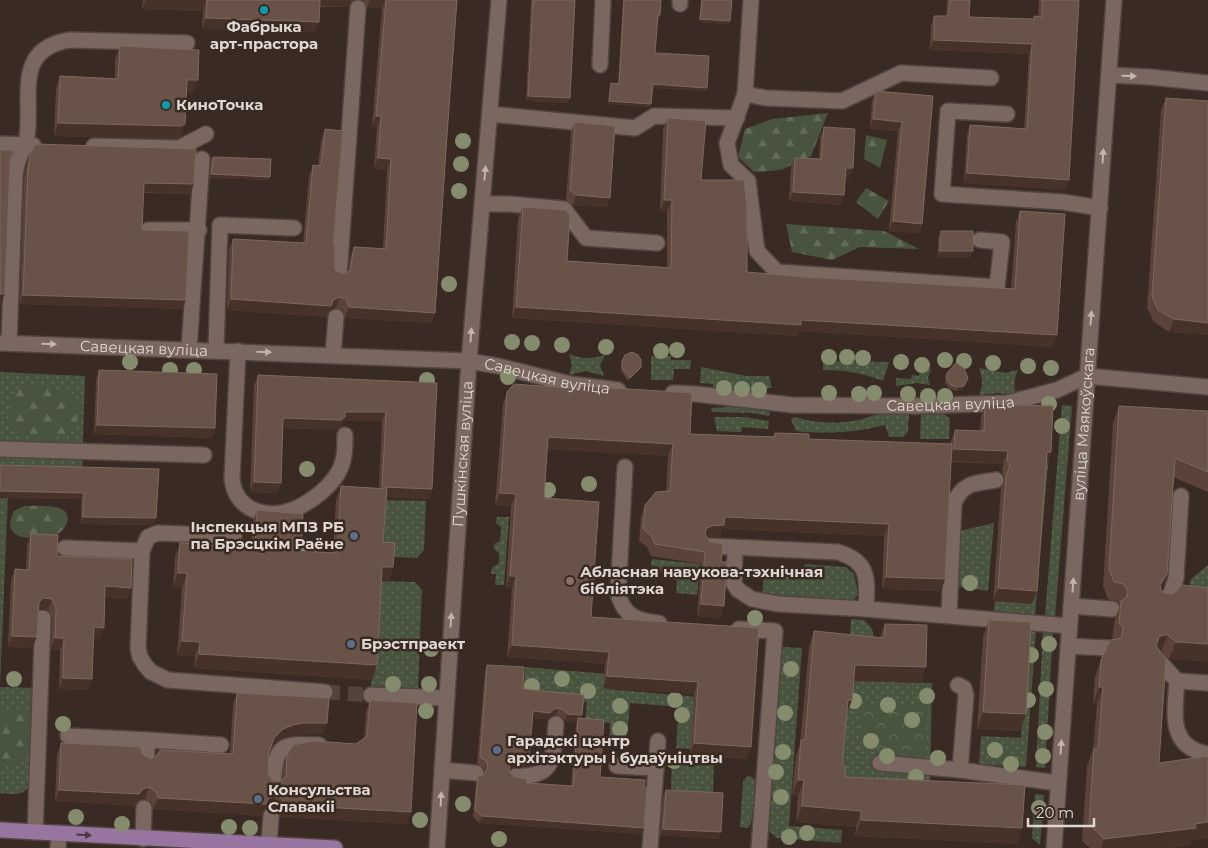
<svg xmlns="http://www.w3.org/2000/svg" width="1208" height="848" font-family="Montserrat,sans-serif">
	<defs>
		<pattern id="grass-dots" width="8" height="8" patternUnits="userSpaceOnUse" patternTransform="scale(1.25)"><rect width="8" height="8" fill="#49543f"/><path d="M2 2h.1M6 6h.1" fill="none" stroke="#636c5a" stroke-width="1.8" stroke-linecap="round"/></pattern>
		<pattern id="forest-firs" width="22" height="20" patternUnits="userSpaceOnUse" patternTransform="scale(1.25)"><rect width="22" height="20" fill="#49543f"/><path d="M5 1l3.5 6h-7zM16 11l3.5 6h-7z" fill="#636c5a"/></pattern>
		<pattern id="park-crowns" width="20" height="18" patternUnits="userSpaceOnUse" patternTransform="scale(1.25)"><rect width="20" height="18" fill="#49543f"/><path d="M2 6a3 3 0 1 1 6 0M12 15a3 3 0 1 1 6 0" fill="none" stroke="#636c5a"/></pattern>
	</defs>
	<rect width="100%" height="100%" fill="#392a23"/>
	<g fill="url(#grass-dots)">
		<path d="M569 354C582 359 591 359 605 355L600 365 604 376 586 371 569 375 572 365Z"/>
		<path d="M651 356H671V360H691L690 369H674L673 380H651Z"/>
		<path d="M823 361 889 362 883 381C863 373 845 370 823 370Z"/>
		<path d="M701 367 747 376H769L772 388H761V392L713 388V384L700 383Z"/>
		<path d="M920 368 931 369 928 378 930 385 917 383 896 386V378L911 379 912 375 919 376Z"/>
		<path d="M979 368 1005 373 1018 370C1014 380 1013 385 1017 396 1003 392 993 392 979 396 983 385 983 379 979 368Z"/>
		<path d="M0 372 85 376 82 472 9 470 0 687 35 688 30 784C25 797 12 794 0 793Z"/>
		<path d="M1062 405 1072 406 1055 617 1045 616Z"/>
		<path d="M731 407 753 408 770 412 769 416 752 413 712 412 711 408Z"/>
		<path d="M880 413H909L908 432 903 437H889L885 425C855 433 827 434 796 431L791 420 794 417C823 425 852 425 880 413Z"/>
		<path d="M921 413H943L950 419 949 439H920Z"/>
		<path d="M714 417H743L769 421 768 429 742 427 741 432 717 431Z"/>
		<path d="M1046 419H1052L1035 615 994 611 995 600Z"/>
		<path d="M382 500 426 501 424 550 417 558 378 556Z"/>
		<path d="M497 517H509L504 585H495L496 574H491L492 568 499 563V553L494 549V544L500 541 501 527 496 523Z"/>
		<path d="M994 523 988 591 954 586 959 531Z"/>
		<path d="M652 559 700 564 697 595 676 593 677 581 651 565Z"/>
		<path d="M805 564 846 567 854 574 858 594 852 602 762 595 764 575 804 577Z"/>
		<path d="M1208 565V600L1190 598V580Z"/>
		<path d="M377 581 415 582 422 590 418 689 371 686Z"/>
		<path d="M851 619 864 620 872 629 877 652V681L932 683 930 783 840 780Z"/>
		<path d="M1029 629 1036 630 1026 767 979 764 981 736 1021 738Z"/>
		<path d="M1043 631 1053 632 1045 768 1036 767Z"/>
		<path d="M782 647 802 648 789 826 842 830 841 843 777 838 769 831Z"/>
		<path d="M525 667 608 674 607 689 699 697 695 749 676 748 679 707 630 703 626 747 609 745 610 723 585 721 587 702 523 697Z"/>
		<path d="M672 759 714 761 713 793 671 792Z"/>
		<path d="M748 776 752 777 757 782 751 824 747 828 740 827 743 781Z"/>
		<path d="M1035 794 1044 795 1040 845 1032 838Z"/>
	</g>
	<g fill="url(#forest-firs)">
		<path d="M828 113 811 156 781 170 754 172 738 157 745 129 772 119Z"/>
		<path d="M866 135 887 140 880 168 864 159Z"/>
		<path d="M866 188 889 201 878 219 856 202Z"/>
		<path d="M786 224 884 231 919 249 860 247 832 260 792 252Z"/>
		<path d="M25 384C45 384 91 393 77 422 74 430 68 434 60 436 50 439 31 440 22 435 3 425 6 392 25 384Z"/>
		<path d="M24 506C34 506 74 502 67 522 66 527 62 531 58 534 53 536 48 536 43 537 23 540 1 536 14 511Z"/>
		<path d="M9 708C15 708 24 708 28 713 32 718 31 750 28 756 25 762 18 766 12 767L0 763V714L4 710Z"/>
	</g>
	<path fill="url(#park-crowns)" d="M860 704 928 707 926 755 858 751Z"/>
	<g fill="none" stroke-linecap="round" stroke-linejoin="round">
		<path stroke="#52443d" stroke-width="15" stroke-dasharray="15 8" stroke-linecap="butt" d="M325 692 371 695"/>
		<g stroke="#52453f" stroke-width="18">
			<g id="minor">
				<path d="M751 0 745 94 727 143 731 165 748 181 757 251 777 272 997 287 1002 242 980 240"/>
				<path d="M680 4V0"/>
				<path d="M600 65 603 0"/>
				<path d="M1109 75 1150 77 1208 83"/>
				<path d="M745 94 766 98 842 101 901 73 991 78"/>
				<path d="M490 114 635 128 654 116 737 118"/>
				<path d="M1007 114 948 111 942 194 1063 202 1100 208"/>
				<path d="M0 144 33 145"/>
				<path d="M94 146 179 148 206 134"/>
				<path d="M482 204H509L564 209 586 238 657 243"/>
				<path d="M148 230H199"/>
				<path d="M339 276 358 8"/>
				<path id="s1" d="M0 343 469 361 498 366 570 384 618 390"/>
				<path d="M9 343 15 176C16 168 17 161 21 154 22 150 25 147 26 143 35 102 10 49 70 40L187 43"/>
				<path d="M189 349 202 159"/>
				<path d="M216 350 220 225 294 228"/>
				<path d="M238 351 232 479C236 513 270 520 297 508 312 501 330 487 338 473 345 461 345 448 345 435"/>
				<path d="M333 355 336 317"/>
				<path id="s2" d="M673 393 696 394 792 405 914 406 1007 403 1057 390 1087 376 1208 387"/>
				<path d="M0 449 204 455"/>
				<path d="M625 467 618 594C624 616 637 621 659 623"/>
				<path d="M234 536 158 533 148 537 142 551 138 648 140 657 145 665 151 672 168 680 325 692"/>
				<path d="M710 546 838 552C871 562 867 581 866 609L1069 626"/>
				<path d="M65 548 142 551"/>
				<path d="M735 548 734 584 738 590 752 599 778 604 866 609"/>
				<path d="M1163 603 1171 593 1176 578 1181 496"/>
				<path d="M1071 606 1112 609"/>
				<path d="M949 615 954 503C963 482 977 483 996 480"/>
				<path d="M739 629 775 631 759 848"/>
				<path d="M1068 646 1108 648"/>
				<path d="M1159 661 1177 681 1208 683"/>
				<path d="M1177 681C1175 712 1167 747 1208 754"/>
				<path d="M958 685 964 688 966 695 960 770"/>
				<path d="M371 695 446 698"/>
				<path d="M68 736 148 740 146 761"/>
				<path d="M148 740 221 745"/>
				<path d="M880 763 960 770 1058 783"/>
				<path d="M617 766 656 768 650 848"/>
				<path d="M656 768 658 741"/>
				<path d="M442 770 476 773"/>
				<path d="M516 776C556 778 553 756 556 724"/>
				<path d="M273 784C276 744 280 743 319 745"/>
				<path d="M35 832 43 618"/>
				<path d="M143 839 144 808"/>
				<path d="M269 844 271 816"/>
				<path d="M58 848 59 833"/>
				<path id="s3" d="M437 848 469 361 499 0"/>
				<path id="s4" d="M1054 848 1114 0"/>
			</g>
		</g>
		<g stroke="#52453f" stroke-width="18">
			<path id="major" d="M0 830 335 848"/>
		</g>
		<use href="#minor" stroke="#796760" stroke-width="15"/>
		<use href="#major" stroke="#9874a1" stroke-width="15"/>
	</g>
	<g fill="#858b6d">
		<circle cx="463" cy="141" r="8"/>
		<circle cx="461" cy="164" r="8"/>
		<circle cx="459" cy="191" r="8"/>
		<circle cx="449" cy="284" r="8"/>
		<circle cx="512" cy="342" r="8"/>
		<circle cx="532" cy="343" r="8"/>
		<circle cx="562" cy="345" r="8"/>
		<circle cx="606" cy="347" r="8"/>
		<circle cx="677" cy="350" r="8"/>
		<circle cx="661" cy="351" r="8"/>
		<circle cx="829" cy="357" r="8"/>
		<circle cx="847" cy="357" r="8"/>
		<circle cx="863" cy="358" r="8"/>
		<circle cx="945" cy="360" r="8"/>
		<circle cx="964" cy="361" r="8"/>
		<circle cx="130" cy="362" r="8"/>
		<circle cx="901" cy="362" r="8"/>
		<circle cx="993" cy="363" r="8"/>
		<circle cx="922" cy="365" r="8"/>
		<circle cx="1028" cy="366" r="8"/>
		<circle cx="1051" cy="368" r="8"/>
		<circle cx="170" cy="370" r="8"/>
		<circle cx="194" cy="370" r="8"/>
		<circle cx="508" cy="377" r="8"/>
		<circle cx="427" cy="380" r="8"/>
		<circle cx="724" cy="388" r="8"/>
		<circle cx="742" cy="389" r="8"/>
		<circle cx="759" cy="390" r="8"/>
		<circle cx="829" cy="393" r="8"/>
		<circle cx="874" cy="393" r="8"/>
		<circle cx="859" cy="394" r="8"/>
		<circle cx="908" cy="394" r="8"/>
		<circle cx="928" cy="396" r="8"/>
		<circle cx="945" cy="396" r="8"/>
		<circle cx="1049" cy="404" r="8"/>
		<circle cx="1062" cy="426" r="8"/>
		<circle cx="307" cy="469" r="8"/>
		<circle cx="589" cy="484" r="8"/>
		<circle cx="548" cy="490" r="8"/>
		<circle cx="309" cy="548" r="8"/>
		<circle cx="970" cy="583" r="8"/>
		<circle cx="755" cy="618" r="8"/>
		<circle cx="1049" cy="644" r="8"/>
		<circle cx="431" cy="649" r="8"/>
		<circle cx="1031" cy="655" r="8"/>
		<circle cx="791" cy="669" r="8"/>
		<circle cx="14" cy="679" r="8"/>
		<circle cx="562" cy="679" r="8"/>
		<circle cx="393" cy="684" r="8"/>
		<circle cx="429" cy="684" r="8"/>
		<circle cx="532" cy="686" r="8"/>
		<circle cx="1046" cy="689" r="8"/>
		<circle cx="588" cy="691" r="8"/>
		<circle cx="927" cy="696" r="8"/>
		<circle cx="675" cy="700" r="8"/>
		<circle cx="1028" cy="700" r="8"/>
		<circle cx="854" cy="701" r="8"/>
		<circle cx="888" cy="705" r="8"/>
		<circle cx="620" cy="706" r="8"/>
		<circle cx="426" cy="711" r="8"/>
		<circle cx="785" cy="713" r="8"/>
		<circle cx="682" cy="715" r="8"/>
		<circle cx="912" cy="720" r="8"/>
		<circle cx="63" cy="724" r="8"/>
		<circle cx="620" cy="729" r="8"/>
		<circle cx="1045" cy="732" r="8"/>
		<circle cx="871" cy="741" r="8"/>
		<circle cx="995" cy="750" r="8"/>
		<circle cx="783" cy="752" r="8"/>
		<circle cx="887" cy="756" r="8"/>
		<circle cx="1043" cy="756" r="8"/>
		<circle cx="938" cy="758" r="8"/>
		<circle cx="674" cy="761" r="8"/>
		<circle cx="1011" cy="764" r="8"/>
		<circle cx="776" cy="772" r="8"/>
		<circle cx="916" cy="777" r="8"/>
		<circle cx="781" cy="797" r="8"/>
		<circle cx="463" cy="804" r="8"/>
		<circle cx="1039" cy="808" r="8"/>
		<circle cx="76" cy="817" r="8"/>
		<circle cx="420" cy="820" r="8"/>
		<circle cx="122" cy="824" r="8"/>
		<circle cx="229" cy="827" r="8"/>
		<circle cx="250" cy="828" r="8"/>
		<circle cx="807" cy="833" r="8"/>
		<circle cx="789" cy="837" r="8"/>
		<circle cx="499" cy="839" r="8"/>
	</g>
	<g fill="#5b4339" fill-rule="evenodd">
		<path d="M143 0H355L351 2 349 7H320L315 32 202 29 203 11 142 9Z"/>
		<path d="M362 0H457L448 121 435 313 431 323 345 318 342 310 336 308 329 311 327 317 227 310 229 250 233 239 303 243 309 176 313 165 318 166 321 140 325 129 335 270 343 274 348 272 350 258 354 247 383 248 387 170 374 169 377 127H372L382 8H367L364 1Z"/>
		<path d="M531 0H575L570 98 568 103 526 101Z"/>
		<path d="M623 0H661L660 15 659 18H658L655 53 706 91 653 88 651 104 650 107 608 104 610 86 611 83 618 84Z"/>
		<path d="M701 0H732L729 24 699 22Z"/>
		<path d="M947 0H970L969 17 1033 19 1034 16H1038L1039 0H1079L1069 180 1065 190 964 183 967 135 970 125 1024 129 1029 54 930 50 931 26 934 16H946Z"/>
		<path d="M120 46 193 93 186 92 180 137 177 139 54 136 56 89 60 76 115 78V59Z"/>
		<path d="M876 91 933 96 922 224 919 233 889 231 898 131 870 129 872 101Z"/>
		<path d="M1166 98 1208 101V335L1169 332 1154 322 1147 308 1161 110Z"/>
		<path d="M668 118 701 180 747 272 804 277 1011 289 1016 222 1020 211 1053 347 799 331 797 336 512 318 518 218 523 207 567 261 667 267V212L660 211 663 129Z"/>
		<path d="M575 122 607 207 573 205 566 200 571 132Z"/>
		<path d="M824 127 853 168 849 178H845L841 205 789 201 791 167 795 158 819 159 820 137Z"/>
		<path d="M30 155 190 194 143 193 142 230 182 309 20 304 24 177 27 165Z"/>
		<path d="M213 157 269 180 210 178 211 160Z"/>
		<path d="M941 231 970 258 938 257V238Z"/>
		<path d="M622 361 640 370 628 381 621 371V364Z"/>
		<path d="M99 370 215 428 212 438 94 434 96 380Z"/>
		<path d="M947 373 968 378 962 389 957 391 950 389 945 383V376Z"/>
		<path d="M258 375 437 383 432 489 429 499 386 497 383 542 393 567 388 582 382 581 372 680 194 668 195 656 177 655 182 588 173 587 175 557 180 543 251 548 252 524 257 510 301 551 333 553 336 500 341 486 379 488 382 421H343L341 426 337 430 283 428 281 483 277 493 250 492 254 385Z"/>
		<path d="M581 386 690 434 773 437 775 433 809 439 950 444 955 430 980 431 981 417 985 404 1051 452 1046 465 1037 591 1032 604 993 601 1001 488 1005 478 1002 473 1003 464 951 462 945 579 941 591 882 589 884 536 722 529 720 537H707L721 562 720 618 697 616 701 564 651 556 647 547 639 541 641 517 645 505 666 491 668 456 547 449 544 498 591 617 759 628 747 759 690 755 694 694 603 688 605 664 507 657 512 588H506L511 506 495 505 503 404 507 392 580 389Z"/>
		<path d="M1119 406 1208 411V492L1173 477 1167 574 1161 590 1164 593 1173 594 1208 588 1169 659 1161 652 1159 763 1191 841 1189 846 1168 848H1090L1082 841 1087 766 1093 749 1097 704H1093L1095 677 1101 660 1112 640 1115 618 1120 606 1118 602 1108 599 1103 586 1113 423Z"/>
		<path d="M0 465 159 469 153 525 81 524V499L0 498Z"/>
		<path d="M31 534 57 556 131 588 127 599 105 598 100 639H94L88 690 59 689 60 650 51 649 52 618 48 610H38L32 648 8 647 11 580 15 569 26 570 27 545Z"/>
		<path d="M989 620 1026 714 1020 731 977 729 983 637Z"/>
		<path d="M885 624 921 683 854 681 852 700 846 716 842 766 845 777 1017 844 855 836 856 827 796 822 798 796 792 795 793 782 796 756 800 743 809 647 814 631 880 637Z"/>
		<path d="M487 665 523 689 582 715 581 718 600 777 644 788V828L642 834 479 823 473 817 476 782 478 776 483 775 485 772 484 769 477 764 485 671ZM556 715 562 717 565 721 577 722 576 724 571 786 527 783 514 777 509 770 515 767 527 766 529 760 533 718 548 719 552 716Z"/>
		<path d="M237 693 323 734H299L289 736 279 740 270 749 269 753 268 773 272 780 278 782 282 779 283 766 287 755 356 744 364 739 366 712 370 700 411 812 406 824 280 817 277 809 271 807 264 810 262 816 153 809 152 803 145 799 139 800 135 806 55 801 57 755 61 743 142 754 150 759 230 754 233 704Z"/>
		<path d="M666 790 718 839 660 835 663 796Z"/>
	</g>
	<g fill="#473229">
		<path d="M146 0H206L203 11 142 9Z"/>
		<path d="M319 0H351L349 7 317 6Z"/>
		<path d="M370 0H385L382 8H367Z"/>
		<path d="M206 18 319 22 315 32 202 29Z"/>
		<path d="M700 19 730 21 729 24 699 22Z"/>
		<path d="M934 40 1032 44 1029 54 930 50Z"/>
		<path d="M187 80H198L193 93 182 92Z"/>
		<path d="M653 84 707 88 706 91 652 88Z"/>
		<path d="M528 96 570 98 568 103 526 101Z"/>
		<path d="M609 101 651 104 650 107 608 104Z"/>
		<path d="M376 116H381L377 127H372Z"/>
		<path d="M873 119 902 122 898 131 870 129Z"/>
		<path d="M58 123 185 124 180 137 177 139 54 136Z"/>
		<path d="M378 158 391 159 387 170 374 169Z"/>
		<path d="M846 168H853L849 178H842Z"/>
		<path d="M967 173 1069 180 1065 190 964 183Z"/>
		<path d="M211 174 270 177 269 180 210 178Z"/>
		<path d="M144 183 194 184 190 194 140 192Z"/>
		<path d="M793 192 844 195 841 205 789 201Z"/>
		<path d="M576 195 610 198 607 207 573 205Z"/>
		<path d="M664 200H672L667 212 660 211Z"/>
		<path d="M893 221 922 224 919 233 889 231Z"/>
		<path d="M940 251H973L970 258 938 257Z"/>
		<path d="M5 293 1 304H0V294Z"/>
		<path d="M23 295 186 300 182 309 20 304Z"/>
		<path d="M340 297 336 308 329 311 333 300Z"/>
		<path d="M231 299 331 306 327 317 227 310Z"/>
		<path d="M349 307 435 313 431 323 345 318Z"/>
		<path d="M516 307 801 320 1057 335 1053 347 799 331 797 336 512 318Z"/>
		<path d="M1174 319 1208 323V335L1169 332Z"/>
		<path d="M641 367 640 370 628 381 630 378Z"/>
		<path d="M968 378 962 389 957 391 958 387Z"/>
		<path d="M345 412H386L382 421H343L341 426 337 430 280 428 283 418Z"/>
		<path d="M97 425 215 428 212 438 94 434Z"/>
		<path d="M548 437 673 444 668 456 544 449Z"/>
		<path d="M954 449 1008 451 1003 464 949 461Z"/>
		<path d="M1047 452H1051L1046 465Z"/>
		<path d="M254 482 281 483 277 493 250 492Z"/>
		<path d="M382 487 432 489 429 499 379 497Z"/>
		<path d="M0 491 84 493 81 499 0 498Z"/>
		<path d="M500 493 516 494 511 506 495 505Z"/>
		<path d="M83 517 156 518 153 525 81 524Z"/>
		<path d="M725 517 889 524 884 536 722 529 720 537 706 538 702 541 706 529 711 526Z"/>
		<path d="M382 567H393L388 582 377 581Z"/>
		<path d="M178 573H187L182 588 173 587Z"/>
		<path d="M1167 574 1161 591 1160 585Z"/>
		<path d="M510 576H516L512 588H506Z"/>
		<path d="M886 577 945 579 941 591 882 589Z"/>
		<path d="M105 586 131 588 127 599 101 598Z"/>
		<path d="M998 588 1037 591 1032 604 993 601Z"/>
		<path d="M43 598 52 599 48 610H39L35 613 39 602Z"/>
		<path d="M701 604 724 606 720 618 697 616Z"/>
		<path d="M94 627 104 628 100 639H90Z"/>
		<path d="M1163 635H1168L1161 652H1157L1152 654 1159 637Z"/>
		<path d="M12 636 37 637 32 648 8 647Z"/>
		<path d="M55 638H64L60 650 51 649Z"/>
		<path d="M182 641 200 642 195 656 177 655Z"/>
		<path d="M1176 642 1208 644V662L1169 659Z"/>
		<path d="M512 645 609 652 605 664 507 657Z"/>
		<path d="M199 654 377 665 372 680 194 668Z"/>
		<path d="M855 665 926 667 921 683 849 681Z"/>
		<path d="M607 676 698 682 694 694 603 688Z"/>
		<path d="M63 678 92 679 88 690 59 689Z"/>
		<path d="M1099 687H1103L1097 704H1093Z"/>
		<path d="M848 700H852L846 716Z"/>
		<path d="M559 708 556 715 552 716 548 719 531 718 533 711Z"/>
		<path d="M983 712 1026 714 1020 731 977 729Z"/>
		<path d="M567 714 582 715 579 722 578 718 577 722 565 721Z"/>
		<path d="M303 723H327L323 734H299L289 736 279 740 270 749 274 738 283 729 293 725Z"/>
		<path d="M694 743 751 747 747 759 690 755Z"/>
		<path d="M518 760H529L527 766 515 767 508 771 510 765Z"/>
		<path d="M798 780H804L798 796 792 795Z"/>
		<path d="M149 787 145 799 139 800 135 806 55 801 59 790 143 789Z"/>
		<path d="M275 795 271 807 264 810 268 799Z"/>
		<path d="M158 798 266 804 262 816 153 809Z"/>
		<path d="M285 805 411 812 406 824 280 817Z"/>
		<path d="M802 806 861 811 856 827 796 822Z"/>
		<path d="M482 816 644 828 642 834 479 823Z"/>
		<path d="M861 820 1022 828 1017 844 855 836Z"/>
		<path d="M1208 822V838L1191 841 1189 846 1168 848H1101L1104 839Z"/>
		<path d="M663 829 721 832 718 839 660 835Z"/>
	</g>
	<g fill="#695349" stroke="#7c685e">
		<path d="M207 0H320L319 22 206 18Z"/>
		<path d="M386 0H457L448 121 435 313 349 307 346 299 340 297 333 300 331 306 231 299 233 239 306 243 313 165 321 166 325 129 343 131 333 245 335 246V270L343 274 350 271 354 247 386 249 391 159 378 158 381 116H376Z"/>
		<path d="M533 0H575L570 98 528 96Z"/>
		<path d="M624 0H661L660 15H658L655 53 709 56 707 88 653 84 651 104 609 101 611 83 619 84Z"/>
		<path d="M702 0H732L730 21 700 19Z"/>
		<path d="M950 0H970L969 17 1034 19V16L1042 17V0H1079L1069 180 967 173 970 125 1027 129 1032 44 934 40V16H948Z"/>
		<path d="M120 46 199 50 198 80H187L185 124 181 126 58 123 60 76 118 79Z"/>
		<path d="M876 91 933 96 922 224 893 221 902 122 873 119Z"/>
		<path d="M1166 98 1208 101V323L1174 319 1158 310 1152 296Z"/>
		<path d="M668 118 706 121 701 180H744L747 206V272L804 277 1015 289 1020 211 1065 214 1057 335 801 320V325L516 307 523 207 566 210 570 216 567 261 671 268 672 200H664Z"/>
		<path d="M575 122 615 126 610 198 576 195 570 190Z"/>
		<path d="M824 127 855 129 853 168H846L844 195 793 192 795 158 821 159Z"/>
		<path d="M35 144 196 149 194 184 144 183 142 230 189 231 186 300 23 295 28 167 30 155Z"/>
		<path d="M0 150H12L10 165 5 293 3 294H0Z"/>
		<path d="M213 157 271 159 270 177 211 174Z"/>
		<path d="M941 231H973V251H940Z"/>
		<path d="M632 352 638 355 641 360V367L630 378 622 368V361L625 355Z"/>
		<path d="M956 363 964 368 968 378 964 386 958 387 951 385 947 380V373Z"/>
		<path d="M99 370 217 374 215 428 97 425Z"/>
		<path d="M258 375 437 383 432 489 382 487 386 412H345V417L341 420 283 418 281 483 254 482Z"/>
		<path d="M514 384 581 389V386L692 393 690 434 775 437V433L809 434V439L952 444 945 579 886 577 889 524 725 517 724 525 711 526 706 529 705 534 710 542 723 544 721 562H727L724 606 701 604 705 552 655 544 651 535 643 529 645 505 656 492 670 491 673 444 548 437 544 498 599 502 591 617 759 628 751 747 694 743 698 682 607 676 609 652 512 645 516 576H510L516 494 500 493 507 392Z"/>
		<path d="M985 404 1053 406 1051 452H1047L1037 591 998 588 1006 475 1010 466 1007 461 1008 451 954 449 955 430 984 431Z"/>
		<path d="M1119 406 1208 411V472L1175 458 1167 574 1160 585 1161 590 1164 593 1173 594 1182 585 1208 588V644L1176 642 1168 635H1163L1159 637 1156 646 1166 659 1159 763 1208 756V822L1195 824 1196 828 1104 839 1089 824 1094 749H1098L1103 687H1099L1101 660 1110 640 1118 639 1122 636 1123 627 1119 623 1121 601 1126 598 1128 592 1124 584 1114 582 1109 569Z"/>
		<path d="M0 465 159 469 156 518 83 517 84 493 0 491Z"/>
		<path d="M341 486 387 489 383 542 395 543 393 567H382L377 665 199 654 200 642 182 641 187 573H178L180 543 255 548 257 510 303 514 301 551 337 553Z"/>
		<path d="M31 534 58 535 57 556 132 559 131 588 105 586 104 628 94 627 92 679 63 678 64 638H55L56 607 52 599 43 598 39 602 37 637 12 636 15 569 29 570Z"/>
		<path d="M989 620 1031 622 1026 714 983 712Z"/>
		<path d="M885 624 927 625 926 667 855 665 852 700H848L842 766H845V777L1025 785 1022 828 861 820V811L802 806 804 780H798L799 766 801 740H805L814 631 884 638Z"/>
		<path d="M487 665 524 667 523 689 584 695 582 715 567 714 564 710 559 708 554 709 550 713 533 711 529 760H518L510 765 509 770 514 777 527 779V783L573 786 578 718 604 720 600 777 645 780 644 788H647L644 828 482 816 475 810 478 776 483 775 488 768 487 762 480 757Z"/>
		<path d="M237 693 329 698 327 723H303L293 725 283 729 274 738 269 752 268 773 272 780 278 782 286 777 287 755 293 745 314 741 356 744 367 736 370 700 417 703 411 812 285 805 281 797 275 795 268 799 266 804 158 798 156 792 149 787 143 789 139 794 59 790 61 743 141 747 142 754 150 759 157 755 160 750 233 754Z"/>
		<path d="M666 790 723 793 721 832 663 829Z"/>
	</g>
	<defs><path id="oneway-solid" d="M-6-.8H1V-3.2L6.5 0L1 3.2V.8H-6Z" transform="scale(1.25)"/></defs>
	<g fill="#c2b5b0">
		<use href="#oneway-solid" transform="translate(1129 76) rotate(2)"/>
		<use href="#oneway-solid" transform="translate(1103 156) rotate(-86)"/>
		<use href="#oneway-solid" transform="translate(485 173) rotate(-85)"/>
		<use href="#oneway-solid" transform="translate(1091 318) rotate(-86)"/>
		<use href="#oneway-solid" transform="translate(471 335) rotate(-86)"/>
		<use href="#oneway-solid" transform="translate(49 344) rotate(2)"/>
		<use href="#oneway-solid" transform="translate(264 352) rotate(2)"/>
		<use href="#oneway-solid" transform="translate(1073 585) rotate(-86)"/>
		<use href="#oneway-solid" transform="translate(451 620) rotate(-86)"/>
		<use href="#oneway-solid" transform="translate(1061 747) rotate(-86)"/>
		<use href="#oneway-solid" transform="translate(441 799) rotate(-87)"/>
	</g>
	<use fill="#4c393c" href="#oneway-solid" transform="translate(84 835) rotate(4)"/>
	<g fill="#0f9aa8" stroke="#392a23" stroke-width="2">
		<circle cx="264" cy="10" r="5"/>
		<circle cx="166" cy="105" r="5"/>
	</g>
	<g fill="#5c6f8a" stroke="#392a23" stroke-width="2">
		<circle cx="354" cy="536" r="5"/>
		<circle cx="351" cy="644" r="5"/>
		<circle cx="497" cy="750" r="5"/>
		<circle cx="258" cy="799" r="5"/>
	</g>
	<circle fill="#8d6e63" stroke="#392a23" stroke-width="2" cx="570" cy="581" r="5"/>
	<g text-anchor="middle" stroke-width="5" stroke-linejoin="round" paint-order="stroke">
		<g font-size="15" font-weight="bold" fill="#e1d7d2" stroke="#392a23" text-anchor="start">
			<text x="264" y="32" text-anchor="middle">Фабрыка<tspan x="264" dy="17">арт-прастора</tspan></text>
			<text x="176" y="110">КиноТочка</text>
			<text x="344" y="532" text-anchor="end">Інспекцыя МПЗ РБ<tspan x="344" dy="17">па Брэсцкім Раёне</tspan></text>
			<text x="580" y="577">Абласная навукова-тэхнічная<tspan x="580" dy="17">бібліятэка</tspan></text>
			<text x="361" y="649">Брэстпраект</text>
			<text x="507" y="746">Гарадскі цэнтр<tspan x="507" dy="17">архітэктуры і будаўніцтвы</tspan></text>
			<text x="268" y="795">Консульства<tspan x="268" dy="17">Славакіі</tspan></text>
		</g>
		<g font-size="15" fill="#e1d7d2" stroke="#392a23">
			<text dy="5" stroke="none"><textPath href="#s1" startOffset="144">Савецкая вуліца</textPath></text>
			<text dy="5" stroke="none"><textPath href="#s1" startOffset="549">Савецкая вуліца</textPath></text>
			<text dy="5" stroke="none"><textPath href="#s2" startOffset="278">Савецкая вуліца</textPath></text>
			<text dy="5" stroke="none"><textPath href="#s4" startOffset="425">вуліца Маякоўскага</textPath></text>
			<text dy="5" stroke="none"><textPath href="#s3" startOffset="395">Пушкінская вуліца</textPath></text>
		</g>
	</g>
	<path d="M1028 818v8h66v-8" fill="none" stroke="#e1d7d2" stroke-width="2.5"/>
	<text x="1036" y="818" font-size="15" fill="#e1d7d2" stroke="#392a23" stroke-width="4" paint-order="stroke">20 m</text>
</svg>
